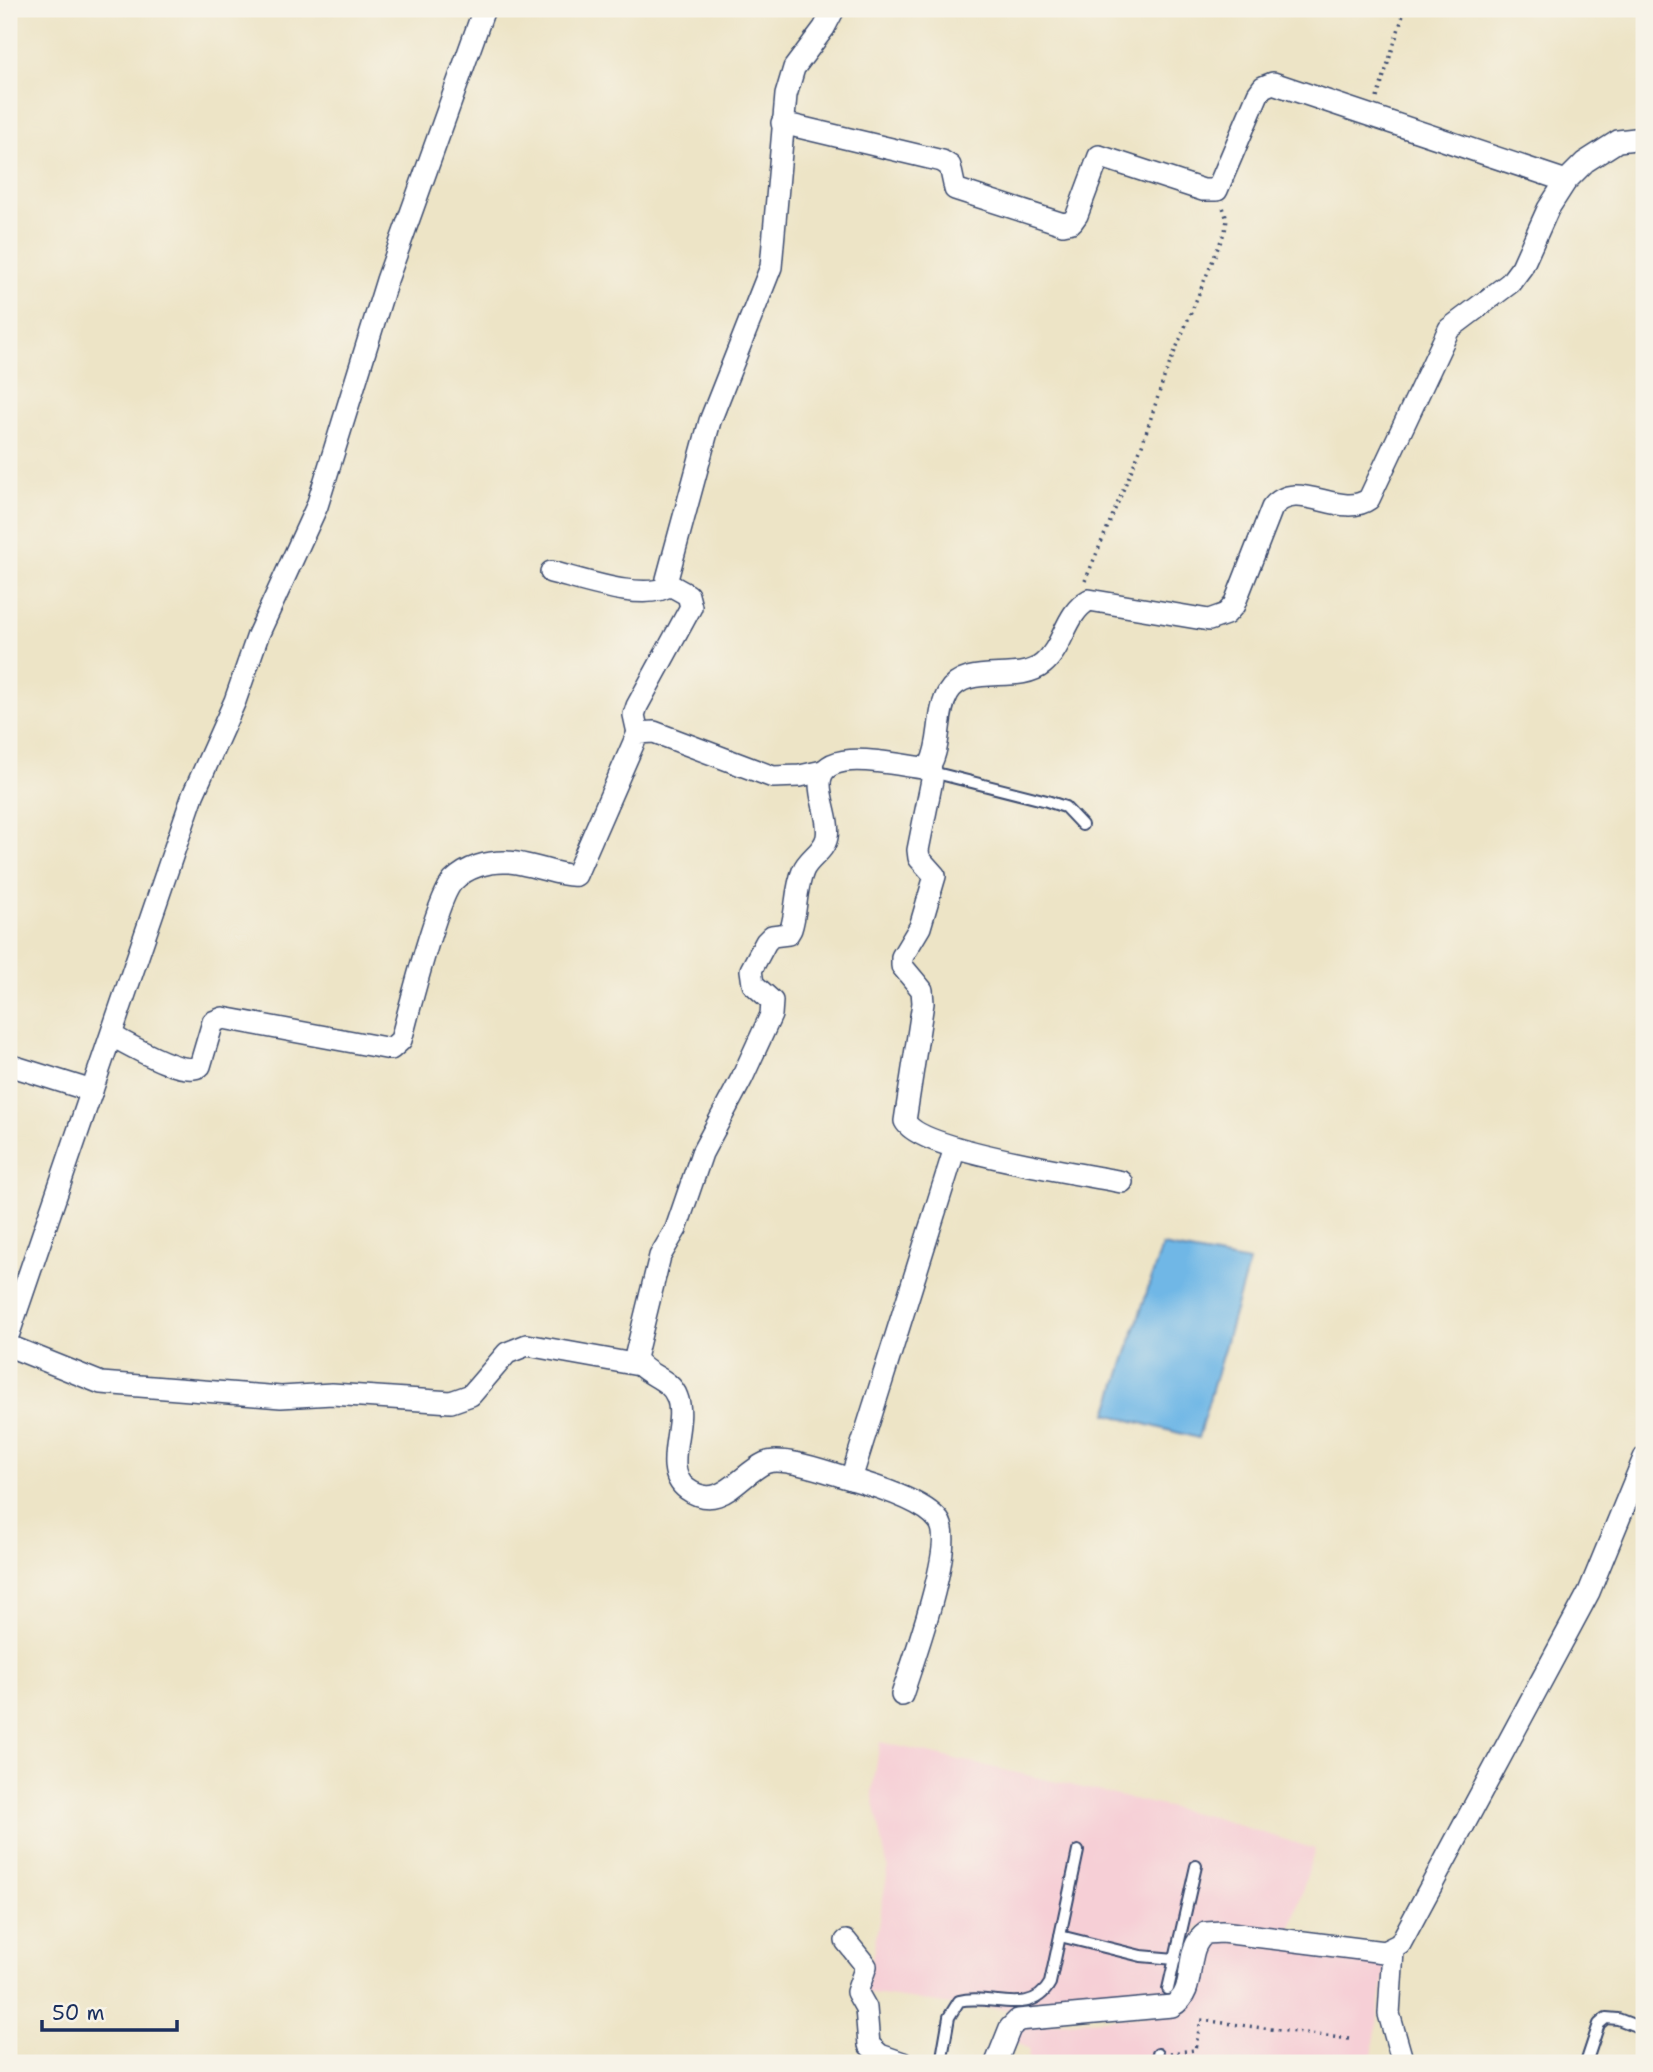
<svg xmlns="http://www.w3.org/2000/svg" width="1653" height="2072" font-family="'Shantell Sans',sans-serif">
	<rect width="100%" height="100%" fill="#f7f3e8"/>
	<filter id="ink" filterUnits="userSpaceOnUse"><feTurbulence type="fractalNoise" baseFrequency=".0143" numOctaves="2"/><feDisplacementMap in="SourceGraphic" scale="14" xChannelSelector="R" yChannelSelector="G"/><feConvolveMatrix kernelMatrix="1 2 1 2 8 2 1 2 1" color-interpolation-filters="sRGB"/></filter>
	<filter id="wash" filterUnits="userSpaceOnUse"><feTurbulence type="fractalNoise" baseFrequency=".00686" numOctaves="4" result="noise"/><feDisplacementMap in="SourceGraphic" scale="28" xChannelSelector="R" yChannelSelector="G"/><feGaussianBlur stdDeviation="1.57" result="paint"/><feColorMatrix in="noise" values="0 0 0 0 0 0 0 0 0 0 0 0 0 0 0 0 0 1.4 0 .05"/><feComposite in="paint" operator="in"/></filter>
	<g filter="url(#wash)">
		<rect width="100%" height="100%" fill="#ede4c6"/>
		<g fill="#f6cfd6">
			<path d="M880 1742 1212 1817 1315 1849 1289 1935 1198 1926 1180 1992 1169 1999 1041 2011 967 2007 866 1993 888 1870 872 1792Z"/>
			<path d="M1214 1939 1386 1962 1371 2063H1028L1029 2049 1010 2040 1016 2031 1029 2025 1188 2012 1202 1949Z"/>
		</g>
		<path fill="#6fb7e6" stroke="#4573a2" stroke-width="2" d="M1162 1246 1249 1262 1198 1438 1107 1414Z"/>
	</g>
	<g filter="url(#ink)">
		<g fill="none" stroke-linecap="round" stroke-linejoin="round">
			<g stroke="#3a4a6e" stroke-width="14">
				<g id="lane">
					<path d="M932 772 1047 801 1065 807 1082 825"/>
					<path d="M1060 1936 1141 1956 1175 1959"/>
					<path d="M1168 1989 1196 1866"/>
					<path d="M941 2063 949 2017 959 2001C990 1993 1031 2018 1050 1983L1078 1851"/>
					<path d="M1157 2063 1158 2054"/>
					<path d="M1586 2063 1599 2024 1606 2018 1618 2019 1644 2029"/>
				</g>
			</g>
			<g stroke="#3a4a6e" stroke-width="24">
				<g id="street">
					<path d="M782 123 942 161 950 166 955 189 1063 224 1072 222 1077 215 1099 156 1203 190H1217L1258 94 1263 87 1273 83 1566 181"/>
					<path d="M551 572C580 579 646 603 670 585"/>
					<path d="M638 733 634 715 637 706 691 607 688 595 670 585 667 579 710 421 771 267 786 95 794 68 824 28 834 9"/>
					<path d="M930 765 932 780 918 850 919 858 935 876 920 927 902 957V966L922 990 923 1003 905 1121C920 1151 1083 1174 1122 1182"/>
					<path d="M112 1036C130 1045 182 1077 200 1066L213 1022 223 1018 391 1049 401 1040C409 1011 437 897 453 881 467 867 488 861 508 862 525 862 567 878 576 875L638 733 654 732 773 777 800 776 823 771"/>
					<path d="M9 1065 92 1091"/>
					<path d="M9 1333 193 795 235 701 258 635 317 506 387 280 484 9"/>
					<path d="M9 1346 101 1383 281 1397 332 1394 451 1402 471 1395 507 1353 527 1345 639 1365"/>
					<path d="M851 1479 955 1148"/>
					<path d="M902 1695C912 1664 956 1544 939 1521 925 1501 872 1485 848 1478 829 1473 783 1455 765 1463 739 1475 720 1513 687 1489 660 1469 688 1424 677 1397 670 1377 644 1376 635 1358L660 1256 676 1229 702 1153 742 1078 771 1015 772 1001 753 984 751 970 766 942 772 936 788 934 791 929C797 911 795 890 803 871 808 858 824 852 827 837 830 820 820 801 820 784 820 744 899 766 924 768L930 765C942 743 936 714 948 693 966 662 1018 685 1043 664 1064 647 1065 613 1089 600L1209 620 1226 614 1234 605 1272 508C1296 476 1340 520 1369 499L1449 329 1510 283 1522 267 1548 209 1566 181 1585 162 1618 141 1644 138"/>
					<path d="M846 1941 866 1966 857 1992 866 2008 869 2045 880 2055 903 2063"/>
					<path d="M1393 1950 1389 2014 1403 2063"/>
					<path d="M996 2063 1010 2028 1018 2020 1172 2006C1200 1991 1181 1950 1206 1933L1222 1932 1384 1952 1400 1944 1589 1592 1644 1458"/>
				</g>
			</g>
			<g stroke="#3a4a6e" stroke-width="3.5" stroke-dasharray="2 5" stroke-linecap="butt">
				<path d="M1377 98 1405 9"/>
				<path d="M1085 581 1142 445 1165 375 1225 231 1227 220 1223 207"/>
				<path d="M1170 2053 1195 2050 1201 2020 1349 2039"/>
			</g>
			<use href="#lane" stroke="#fff" stroke-width="10"/>
			<use href="#street" stroke="#fff" stroke-width="21"/>
		</g>
	</g>
	<rect width="1653" height="2072" fill="none" stroke="#f7f3e8" stroke-width="35"/>
	<path d="M42 2020v10h135v-10" fill="none" stroke="#1b2f5e" stroke-width="3.5"/>
	<text x="52" y="2020" font-size="21" fill="#1b2f5e" stroke="#f7f3e8" stroke-width="5" paint-order="stroke">50 m</text>
</svg>
